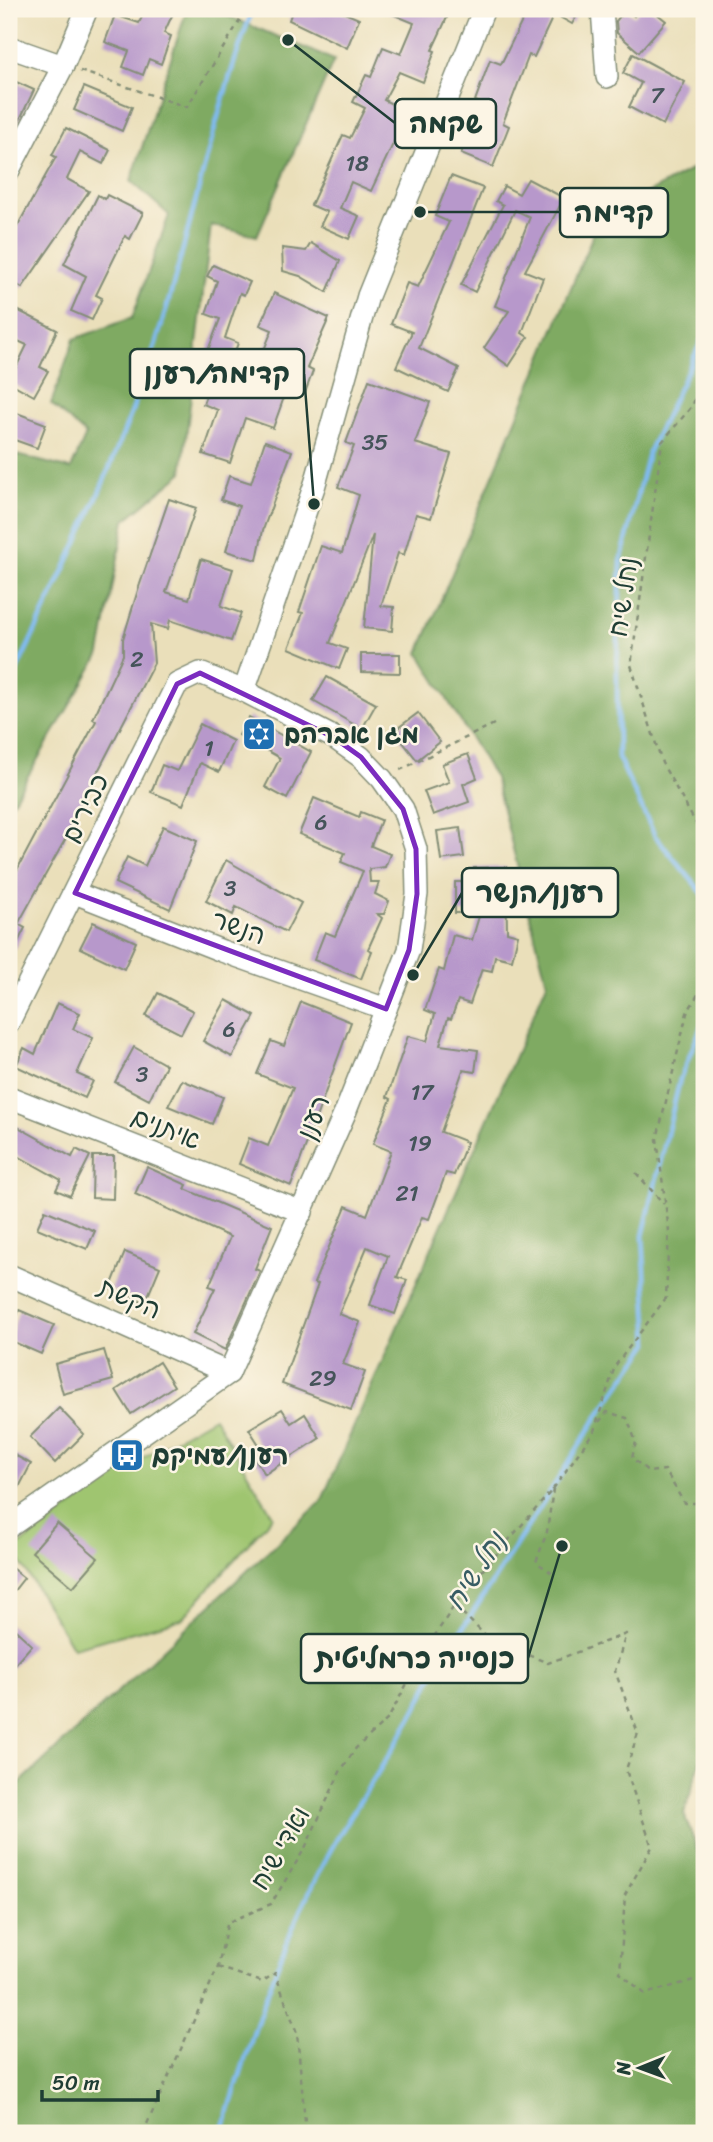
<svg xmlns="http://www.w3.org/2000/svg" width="713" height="2142" font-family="Sriracha,'Playpen Sans Hebrew',sans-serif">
	<rect width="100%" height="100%" fill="#fcf5e5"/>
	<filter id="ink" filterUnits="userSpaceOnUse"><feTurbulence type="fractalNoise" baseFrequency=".0143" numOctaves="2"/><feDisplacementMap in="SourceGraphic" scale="14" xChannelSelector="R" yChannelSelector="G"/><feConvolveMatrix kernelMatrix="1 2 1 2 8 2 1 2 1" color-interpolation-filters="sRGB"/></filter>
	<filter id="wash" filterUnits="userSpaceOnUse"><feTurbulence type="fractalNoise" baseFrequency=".00686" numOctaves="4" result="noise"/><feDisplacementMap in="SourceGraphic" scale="28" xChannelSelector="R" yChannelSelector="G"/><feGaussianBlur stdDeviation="1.57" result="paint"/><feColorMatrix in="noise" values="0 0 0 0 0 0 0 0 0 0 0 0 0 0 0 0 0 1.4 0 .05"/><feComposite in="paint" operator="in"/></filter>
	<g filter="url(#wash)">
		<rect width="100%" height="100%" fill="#eadfba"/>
		<path fill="#9fc56f" stroke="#5f8152" stroke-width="2" d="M214 1417 273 1516 182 1619 73 1648 13 1550 121 1470Z"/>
		<g fill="#7faa62" stroke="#4f744b" stroke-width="2">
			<path d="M187 9H211L334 60 257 236 211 225 182 473 125 520 100 654 9 808V453L71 469 86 435 51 404 74 339 132 318 169 215 131 181Z"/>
			<path d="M704 159V1749L684 1814 704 1867V2133H9V1793L321 1502 547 983 495 778 419 653 600 218 702 164Z"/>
		</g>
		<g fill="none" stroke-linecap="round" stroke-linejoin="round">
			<g stroke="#80bbf2" stroke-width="4.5">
				<path d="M704 336 648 453 621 561 617 670 618 757 655 836 704 895"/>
				<path d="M9 686C61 578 114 469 152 355 190 241 210 121 253 9"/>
				<path d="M222 2133C250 2042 278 1949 323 1864 357 1799 403 1742 433 1675L604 1407 649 1343 643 1236 680 1079 704 1020"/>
			</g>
		</g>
		<g id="blocks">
			<g fill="#b798cb">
				<path d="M146 9H175L164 33 171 36 161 64 149 59 143 75 123 67 129 51 105 42 115 15 139 23Z"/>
				<path d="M293 9H335L359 19 347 48 289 20Z"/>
				<path d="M380 9H451L432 50 435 51 423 82 399 72 384 100 408 112 371 191 351 182 340 208 359 216 349 239 320 226 327 212 311 205 343 135 350 138 365 108 353 102 366 75 371 77 383 47 401 54 414 23Z"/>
				<path d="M528 9H581L572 24 554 14 534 57 529 55 503 123 509 126 493 167 461 154 481 103 475 101 490 60 501 64Z"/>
				<path d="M626 9 634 16 640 9H651L666 21 639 52 617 33 616 21Z"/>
				<path d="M633 54 685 82 663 125 629 107 641 83 623 73Z"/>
				<path d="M14 81 34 90 9 142V92Z"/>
				<path d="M84 87 132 107 122 131 74 110Z"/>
				<path d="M66 128 110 150 103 164 80 152 67 179 89 191 22 288 9 279V241L56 157 52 155Z"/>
				<path d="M451 176 483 188 419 348 459 368 448 392 396 367 412 332 391 324 407 283 418 287 449 222 435 216Z"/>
				<path d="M528 179 564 198 525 271 543 278 522 333 528 337 509 366 484 348 509 311 495 306 530 217 515 210 475 292 461 285 503 205 496 201 504 186 519 194Z"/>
				<path d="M98 195 105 199 107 195 143 213 130 239 125 236 96 295 102 298 92 320 71 311 86 276 64 264Z"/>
				<path d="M311 243 340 261 327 292 300 276 283 271 282 248 306 251Z"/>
				<path d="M213 265 250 282 244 295 240 293 225 338 238 343 224 381 248 390 272 330 260 325 274 293 329 318 307 368 313 371 305 393 288 386 273 428 245 418 230 463 203 454 218 410 203 404 218 362 205 358 220 319 206 314 217 281 207 276Z"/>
				<path d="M9 306 57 330 40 367 48 371 34 396 9 382 27 345 9 337Z"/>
				<path d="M369 380 430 402 415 443 451 454 431 518 416 514 404 555 398 553 381 606 394 607 392 631 364 628 373 535 330 643 347 649 339 669 289 648 303 613 299 612 321 546 342 553 359 495 338 487 354 446 346 443Z"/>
				<path d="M9 410 46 424 37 448 9 438Z"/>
				<path d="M265 441 292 451 263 530 257 560 226 551 239 506 221 500 229 476 251 483Z"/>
				<path d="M169 499 196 508 166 592 189 599 201 559 233 569 221 606 241 613 231 641 170 620 168 629 151 624 154 663 64 837 66 838 18 924 25 928 9 960V885L96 721 93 719 123 655V639L138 590Z"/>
				<path d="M361 654H400V673L361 672Z"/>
				<path d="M327 677 376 704 362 729 313 701Z"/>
				<path d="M418 713 440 742 417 760 394 731Z"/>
				<path d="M249 717 311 752 287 799 265 787 280 758 239 735Z"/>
				<path d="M200 724 233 741 219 772 200 763 183 805 151 792 162 765 177 771Z"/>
				<path d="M468 754 477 778 463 784 469 802 433 815 424 791 449 782 442 764Z"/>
				<path d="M314 798 359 817 361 812 381 820 371 846 390 854 385 867 369 869 370 882H379L375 894 389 901 384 914H377L382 918 368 949 372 951 361 979 314 960 325 932 335 936 363 871 341 862 345 853 299 834Z"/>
				<path d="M163 826 197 841 170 909 115 883 127 857 145 866Z"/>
				<path d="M460 828 464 857 441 860 437 831Z"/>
				<path d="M226 860 301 903 286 932 236 907 233 915 206 901Z"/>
				<path d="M506 867 507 932 518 935 512 960 495 956 492 971 482 969 470 1004 458 1000 451 1019 448 1018 440 1045 478 1050 475 1072 463 1070 441 1132 467 1142 454 1175 446 1173 429 1219 422 1217 397 1277 407 1280 395 1314 370 1305 388 1256 367 1247 339 1314 360 1322 343 1364 365 1372 351 1410 282 1384 318 1284 314 1283 346 1206 367 1215 391 1151 373 1144 391 1099 387 1097 408 1036 427 1041 435 1014 425 1010 439 969 444 971 453 935 472 940 480 913H455V882H474V868Z"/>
				<path d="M93 922 136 942 124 969 80 948Z"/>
				<path d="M158 993 193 1011 181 1034 146 1016Z"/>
				<path d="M226 1000 255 1016 232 1057 203 1041Z"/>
				<path d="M301 1002 351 1022 291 1186 239 1164 249 1138 268 1146 293 1088 257 1074 271 1041 284 1046Z"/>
				<path d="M57 1003 80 1013 73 1029 93 1038 77 1074 93 1081 85 1098 16 1066 24 1048 35 1054Z"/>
				<path d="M134 1047 166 1065 149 1100 115 1082Z"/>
				<path d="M182 1080 223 1097 212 1124 168 1106Z"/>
				<path d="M9 1122 72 1157 76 1149 90 1156 70 1196 56 1190 61 1180 9 1151Z"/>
				<path d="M93 1156H114L113 1199 92 1198Z"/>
				<path d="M147 1167 187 1185 185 1189 272 1226 255 1269 260 1271 225 1350 193 1334 215 1288 209 1286 230 1237 135 1194Z"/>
				<path d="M45 1210 95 1231 87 1249 37 1228Z"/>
				<path d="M125 1252 160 1267 145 1303 110 1289Z"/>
				<path d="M19 1310 54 1325 41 1354 9 1340Z"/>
				<path d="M104 1350 113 1380 63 1394 55 1364Z"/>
				<path d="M159 1362 174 1386 131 1414 116 1390Z"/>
				<path d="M59 1408 84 1434 55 1463 30 1437Z"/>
				<path d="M282 1409 291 1423 305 1414 320 1438 265 1474 254 1457 263 1451 249 1429Z"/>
				<path d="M9 1452 31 1464 17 1491 9 1486Z"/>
				<path d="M57 1523 98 1558 73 1587 32 1552Z"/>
				<path d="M9 1566 24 1578 9 1597Z"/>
				<path d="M9 1624 32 1645 9 1671Z"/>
			</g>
		</g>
	</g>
	<g filter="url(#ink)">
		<use href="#blocks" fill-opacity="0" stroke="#848e77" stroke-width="2"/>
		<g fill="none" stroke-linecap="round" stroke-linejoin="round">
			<g stroke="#848e77" stroke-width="24">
				<g id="minor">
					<path d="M602 9 607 77"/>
					<path d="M9 47 63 66"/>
					<path d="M9 170 63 66 87 9"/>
					<path d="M244 691 315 484 368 296 484 9"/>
					<path d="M75 893 222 951 386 1009"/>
					<path d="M9 1022 177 684 200 673 244 691 333 737 361 757 382 779 403 809 416 849 417 894 409 950 345 1113 229 1373 9 1527"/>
					<path d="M9 1097 302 1212"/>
					<path d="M9 1275 229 1373"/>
				</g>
			</g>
			<g stroke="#848e77" stroke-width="2.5" stroke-dasharray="5 5" stroke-linecap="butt">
				<path d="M80 71 187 107 247 9"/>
				<path d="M704 360 693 405 662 442 631 665 662 763 704 838"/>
				<path d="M400 770 494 724"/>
				<path d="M636 1173 664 1204"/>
				<path d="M599 1422 607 1412 627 1418 636 1442 632 1458 649 1472 665 1470 684 1503H704"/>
				<path d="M552 1573 536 1562 547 1532 553 1489"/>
				<path d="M455 1606 489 1639 548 1663 626 1634 615 1671 638 1733 626 1770 652 1847 625 1895 620 1973 645 1994 704 1977"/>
				<path d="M218 1967 262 1982 275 1973 297 2033 306 2133"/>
				<path d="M143 2133 218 1967 227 1925 231 1921 271 1904 305 1848 340 1772 356 1748 388 1719 424 1652 462 1594 553 1489 594 1431 615 1366 666 1298 669 1231 657 1139 687 1013 704 984"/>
			</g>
			<use href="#minor" stroke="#fff" stroke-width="21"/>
		</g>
	</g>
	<path fill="none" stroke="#7b2cbf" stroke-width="5" stroke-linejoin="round" d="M200 673 333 737 361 757 403 809 416 849 417 894 409 950 386 1009 75 893 177 684Z"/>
	<defs>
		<g id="synagogue-square" transform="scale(1.75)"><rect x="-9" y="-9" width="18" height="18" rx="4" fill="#1f6fb2" stroke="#fcf5e5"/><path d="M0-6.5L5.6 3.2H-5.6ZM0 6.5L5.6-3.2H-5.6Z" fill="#fff"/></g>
		<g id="bus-square" transform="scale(1.75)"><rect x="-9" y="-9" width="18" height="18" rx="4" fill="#1f6fb2" stroke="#fcf5e5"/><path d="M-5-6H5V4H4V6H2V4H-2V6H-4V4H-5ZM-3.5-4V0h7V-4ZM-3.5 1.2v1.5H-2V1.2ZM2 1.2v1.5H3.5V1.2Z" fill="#fff"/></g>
	</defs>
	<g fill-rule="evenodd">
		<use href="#synagogue-square" x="259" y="734"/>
		<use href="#bus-square" x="127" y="1455"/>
	</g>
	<g text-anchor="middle" stroke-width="5" stroke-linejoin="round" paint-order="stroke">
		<g font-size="23" fill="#45545a">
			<text x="657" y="103">7</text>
			<text x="357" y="171">18</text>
			<text x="375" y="450">35</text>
			<text x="137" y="667">2</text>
			<text x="209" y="756">1</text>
			<text x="321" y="830">6</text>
			<text x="230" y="896">3</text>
			<text x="229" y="1037">6</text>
			<text x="142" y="1082">3</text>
			<text x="422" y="1100">17</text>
			<text x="420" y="1151">19</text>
			<text x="407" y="1201">21</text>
			<text x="323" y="1386">29</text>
		</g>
		<g font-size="26" fill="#1f3d34" stroke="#fcf5e5">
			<text transform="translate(623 597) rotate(-82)" y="9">נחל שיח</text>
			<text transform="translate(85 808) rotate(-64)" y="9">כבירים</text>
			<text transform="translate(239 927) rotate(20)" y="9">הנשר</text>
			<text transform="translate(313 1117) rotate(-67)" y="9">רענן</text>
			<text transform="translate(166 1128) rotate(22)" y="9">איתנים</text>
			<text transform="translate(130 1298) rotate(24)" y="9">הקשת</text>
			<text transform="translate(280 1848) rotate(-60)" y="9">ואדי שיח</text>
		</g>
		<g font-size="26" font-weight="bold" fill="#1f3d34" stroke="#fcf5e5" text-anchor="start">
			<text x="284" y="743">מגן אברהם</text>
			<text x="152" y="1464">רענן/עמיקם</text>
		</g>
		<g font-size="28" font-style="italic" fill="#375c64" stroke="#fcf5e5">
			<text transform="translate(475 1571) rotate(-57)" y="10">נחל שיח</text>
		</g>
	</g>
	<path fill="none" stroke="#1f3d34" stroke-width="2.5" d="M288 40L395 123M420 212L560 212M314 504L304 374M413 975L462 893M562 1546L528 1658"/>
	<g fill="#1f3d34" stroke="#fcf5e5" stroke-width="2.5">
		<circle cx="288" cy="40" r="7"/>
		<circle cx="420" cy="212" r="7"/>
		<circle cx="314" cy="504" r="7"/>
		<circle cx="413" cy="975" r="7"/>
		<circle cx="562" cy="1546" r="7"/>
	</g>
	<g fill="#fcf5e5" stroke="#1f3d34" stroke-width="2.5">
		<rect x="395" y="99" width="101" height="49" rx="7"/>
		<rect x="560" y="188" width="108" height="49" rx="7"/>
		<rect x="130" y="349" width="174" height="49" rx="7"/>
		<rect x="462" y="868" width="156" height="49" rx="7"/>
		<rect x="301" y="1634" width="227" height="49" rx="7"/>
	</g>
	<g font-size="28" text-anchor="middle" font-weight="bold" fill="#1f3d34">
		<text x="446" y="133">שקמה</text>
		<text x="614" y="222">קדימה</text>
		<text x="217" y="383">קדימה/רענן</text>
		<text x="540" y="902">רענן/הנשר</text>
		<text x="415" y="1668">כנסייה כרמליטית</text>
	</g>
	<rect width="713" height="2142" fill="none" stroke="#fcf5e5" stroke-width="35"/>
	<g transform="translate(640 2068) rotate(269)" stroke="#fcf5e5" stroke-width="5" paint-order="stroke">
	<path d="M0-5L12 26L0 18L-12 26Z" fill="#1f3d34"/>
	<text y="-10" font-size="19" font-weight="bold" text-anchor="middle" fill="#1f3d34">N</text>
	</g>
	<path d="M42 2090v10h116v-10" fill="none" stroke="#1f3d34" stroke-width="3.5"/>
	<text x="52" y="2090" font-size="21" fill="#1f3d34" stroke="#fcf5e5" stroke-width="5" paint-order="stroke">50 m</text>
</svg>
